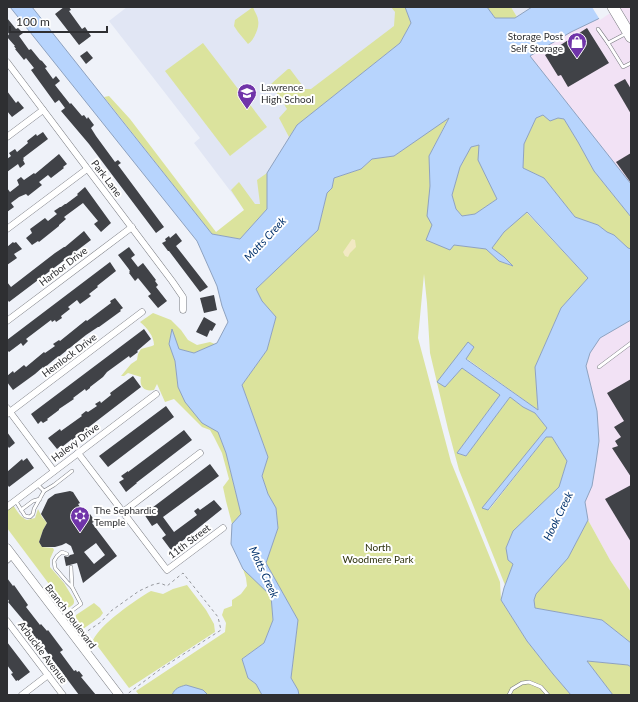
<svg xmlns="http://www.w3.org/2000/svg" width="638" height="702" font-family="Lato,sans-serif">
	<rect width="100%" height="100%" fill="#eff2f9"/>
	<g fill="#f2e2f5">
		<path d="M614 7H631V184L530 56 571 32 598 19Z"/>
		<path d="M631 320V592L610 560 588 520 585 502 592 486 596 462 599 441 597 411 586 366 590 353 600 338Z"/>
	</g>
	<g fill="#e1e6f4">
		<path d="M127 7H405L411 23 267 173V209L247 213 194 143 200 138 155 80 109 21Z"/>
		<path d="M511 7H532L517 17Z"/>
	</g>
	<g fill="#dbe39d">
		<path d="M253 7C254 11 258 16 258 20 260 27 254 40 248 44L238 32 234 26 235 20Z"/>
		<path d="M391 7H405L411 23 400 43 297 125 289 137 279 118 287 109 271 84 288 69H290L305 89H311L394 26 395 12Z"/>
		<path d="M487 7H511L517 17 515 18H495Z"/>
		<path d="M203 43 267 127 230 156 165 71Z"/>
		<path d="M109 96 130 119 216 232 244 210 231 190 239 182 255 204H260L257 180 267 173V209L240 239 212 234 104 97Z"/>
		<path d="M543 115 564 119 578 142 594 171 631 217V249L628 248 614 235 607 232 598 225 575 217 544 178 523 168 524 144 536 118Z"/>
		<path d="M449 117 429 156 430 186 454 245 486 249 499 261 512 266 504 257 492 248 504 232 526 212 588 278 561 308 535 367 538 410 466 358 445 387 462 368 500 395 457 453 466 456 510 397 523 407 535 413 547 428 483 508 489 510 546 437H552L567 461 559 487 513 531 506 548 513 564 505 585 459 470 448 429 430 353 427 303 424 274 418 338 451 462 500 582 501 600 527 641 553 674 571 695H299L298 690 291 678 298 620 266 563 278 528 276 508 268 494 262 476 268 457 242 385 267 350 276 317 262 301 256 289 318 230 327 193 332 188 334 178 361 169 372 159 394 156Z"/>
		<path d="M479 145V160L497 199 475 214 462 216 456 209 452 195 460 167 471 147Z"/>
		<path d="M153 313 171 320 181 330 188 340 197 345 210 342 215 344 194 353 179 349 172 330 169 344 175 361 178 387 218 432 226 453 241 514 232 524 226 501 223 487 229 479 222 453 214 437 210 430 202 427 174 399 165 402 157 384 154 390C144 392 139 386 141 377L128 373 124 376H121L131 364 137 360 138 354 141 349 152 346 154 345C154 336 147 328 140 322Z"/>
		<path d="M13 505C17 511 20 517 27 520L35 518 38 509 42 517 47 523 43 530 39 542 42 547 53 548 54 550 50 559V567L64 583 73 598C76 604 72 606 67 608L7 528V511Z"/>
		<path d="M588 520 610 560 631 592V643L602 620 535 608 534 600 536 594 568 558Z"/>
		<path d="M243 569 271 595 273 620 264 643 242 659 248 678 256 684 262 695H208L203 690 173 692 172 695H139L136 691 225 632 226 623 222 615 224 609 232 606V600L241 594 247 586 246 578Z"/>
		<path d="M187 585 206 610 214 624 215 632 129 688 93 640C101 624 135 600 151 591L163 594 173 589Z"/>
		<path d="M94 603 100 608 103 613 100 617 83 629C79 626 75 620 76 615Z"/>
		<path d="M587 661 628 665 631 667V695H613Z"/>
	</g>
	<path fill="#f2e9c3" d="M352 239 355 240 356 247 350 253 348 257 345 256 343 252Z"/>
	<g fill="#b7d4fd" stroke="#8ea2c0" fill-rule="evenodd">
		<path d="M10 7H32L212 234 240 239 267 209V173L297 125 400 43 411 23 405 7H487L495 18H515L532 7H614L598 19 571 32 530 56 631 184V217L594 171 578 142 564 119 558 118 550 121 543 115 536 118 524 144 523 168 544 178 575 217 598 225 607 232 614 235 628 248 631 249V320L600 338 590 353 586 366 597 411 599 441 596 462 592 486 585 502 588 520 568 558 536 594 534 600 535 608 602 620 631 643V667L628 665 587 661 613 695H571L553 674 527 641 501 600 504 588 513 564 508 560 506 548 513 531 559 487 567 461 552 437H546L488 510 482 508 547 428 535 413 523 407 510 397 466 456 457 453 500 395 462 368 445 387 437 382 468 342 474 347 466 359 538 410 535 367 561 308 588 278 527 212 504 232 492 248 504 257 513 266 499 261 486 249 454 245 450 250 426 240 432 225 427 216 430 186 429 156 449 118 394 156 372 159 361 169 334 178 332 188 327 193 318 230 256 289 262 301 276 317 267 350 242 385 268 457 262 476 268 494 276 508 278 528 266 563 298 620 291 678 298 690 299 695H262L256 684 248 678 242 659 264 643 273 620 271 596 243 569 231 544 232 524 241 514 226 453 218 432 202 423 185 402 178 387 175 361 169 344 172 329 179 349 194 353 217 343 228 322 222 306 217 286 197 241ZM479 145 478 160 497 199 475 214 462 216 456 209 452 195 460 167 471 147Z"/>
		<path d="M186 685 203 690 208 695H172C175 688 179 687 186 685Z"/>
	</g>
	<path fill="#eff2f9" d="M592 7H616V9L600 20Z"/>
	<g fill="#404247" fill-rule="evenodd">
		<path d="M64 7H69L71 10 69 11 82 29 85 27 91 36 79 45 55 14Z"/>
		<path d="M7 18 16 29 18 28 23 33 19 36 29 50 31 49 40 60 42 61 47 67 45 68 53 79 56 76 60 81 55 85 70 104 71 103 82 116 84 115 87 119 88 117 94 125 91 128 96 136 115 162 118 160 121 163 118 165 164 227 156 233 110 172 89 144 61 111 65 108 59 100 55 103 31 70 34 68 26 58 24 60 15 49H16L14 46H15L7 37 9 34 7 31Z"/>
		<path d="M587 28 609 63 568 87 561 75 558 76 545 55Z"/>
		<path d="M87 51 93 58 86 64 80 56Z"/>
		<path d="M625 79 631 89V114L614 85Z"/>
		<path d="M7 91 16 103 18 101 24 108 12 117 7 111Z"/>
		<path d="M43 132 48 139 23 158 24 159 23 160 25 164 20 168 18 164 7 172V159L11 156 9 153 15 149 17 152 28 143 27 141 36 134 37 136Z"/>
		<path d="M631 153V183L616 162Z"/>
		<path d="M59 154 67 164 63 167 64 168 51 178 48 175 39 182 42 185 28 196 26 194 19 197 11 203 14 207 7 212V188L10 192 19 185 17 180 21 177 24 180 34 173 35 174Z"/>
		<path d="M85 187 111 223 101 232 94 224 98 221 83 203 64 217 66 219 59 225V226L39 242 38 241 32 245 26 238 32 233 30 229 45 218 48 221 57 214 54 211 60 207H61L65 204H66L78 195 77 194Z"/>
		<path d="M84 231 91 240 9 302 7 299V282L11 287 55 253 64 247H65Z"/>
		<path d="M176 233 182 241 176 246 208 287 200 292 169 251H168L162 243 166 241 165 239 169 236 170 238Z"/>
		<path d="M13 242 14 243 16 242 22 249 14 254 17 258 7 265V247Z"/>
		<path d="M129 247 135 255 131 258 138 267 143 263 156 280 155 281 158 285 156 287 167 301 158 308 148 296 151 294 138 278 135 281 129 273H130L129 272 130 271 128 268 118 255Z"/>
		<path d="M110 262 116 271 97 286 98 287 89 294 91 296 80 304 77 300 68 307 70 309 61 316 62 318 56 322 55 320 52 322 51 320 26 339 28 341 23 346 21 343 9 352 7 350V340Z"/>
		<path d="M214 295 217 310 204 313 200 298Z"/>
		<path d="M115 298 123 308 120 310 121 311 99 327H98L86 335 56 359V358L44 368 43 367 35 374 13 390 7 382V376L13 371 14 373 24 365 26 367 44 352 45 353 55 346 53 344 59 340 60 341 86 320 87 321 111 303 110 301Z"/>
		<path d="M204 317 216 324 212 331 210 330 207 337 196 332Z"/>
		<path d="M144 329 151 339 137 351 138 352 130 358 129 356 107 372 103 377 90 387V388L86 391 85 389 73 398 74 399 59 409V410L47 419 48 420 43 423 41 421 38 424 31 414Z"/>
		<path d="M133 376 141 387 72 440V439L62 447 61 446 57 449 48 438 60 429 61 431 82 416 81 415 86 411 88 412 97 406 95 404 100 401 101 403 111 395 110 393Z"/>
		<path d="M631 379V477L612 448 618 446 615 441 621 437 614 427 624 421 607 393Z"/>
		<path d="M166 406 174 417 146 438 108 467 99 456Z"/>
		<path d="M184 430 192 440 136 483H137L126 492 119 482 124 479 121 476 128 471V472Z"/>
		<path d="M7 432 15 443 9 448 7 445Z"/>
		<path d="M27 458 34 468 9 487 7 484V472L22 459 23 461Z"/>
		<path d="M210 464 219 476 163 517 174 532 197 515 194 511 198 508 200 510 214 500 222 509 171 550 162 538 166 535 157 523 152 526 144 514Z"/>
		<path d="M631 485V542L605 499Z"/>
		<path d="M70 491 73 492 80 503 78 504 87 516 90 514 95 521 92 523 117 556 83 583 77 563 66 566 64 556 68 557 70 555 74 554 71 546 66 543 62 545 55 547H42L39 542 43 530 47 523 41 514 48 499 55 494ZM96 543 105 555 94 564 84 552Z"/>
		<path d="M7 578 13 586 14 585 28 605 26 607 40 625 41 624 47 631 48 630 63 650 60 652 74 671 76 670 77 672 79 671 83 676 81 677 96 695H79L43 647V646L37 638 36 639 23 622 24 621 8 602 9 601 7 598Z"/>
		<path d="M7 642 30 672 18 681V680L16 681 11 674 13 673 7 665Z"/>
	</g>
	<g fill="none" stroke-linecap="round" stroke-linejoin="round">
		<g stroke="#76787e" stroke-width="4">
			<g id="lane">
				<path d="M598 29 608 43"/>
				<path d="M627 33 608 43 623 67 631 63"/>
				<path d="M599 367 631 343"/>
				<path d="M37 484 44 491"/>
				<path d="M14 501 17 503 25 516 30 517 33 514 34 509 44 491 54 485 72 471"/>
				<path d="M21 510 33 501 40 499"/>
				<path d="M67 554 62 552 57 556 54 561 55 568 67 582 72 587"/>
				<path d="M62 618 81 604 72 587 71 567"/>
				<path d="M509 695 512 689 522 683 529 682 541 687 548 695"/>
			</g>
		</g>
		<g stroke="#76787e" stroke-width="7">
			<g id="street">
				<path d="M7 62 172 281 183 297V310"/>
				<path d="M7 137 43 110"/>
				<path d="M7 229 87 169"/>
				<path d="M7 321 132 227"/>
				<path d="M7 408 54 471"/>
				<path d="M7 414 142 312"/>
				<path d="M78 453 167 570 223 528"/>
				<path d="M7 507 156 394"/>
				<path d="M123 512 200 453"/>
				<path d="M7 560 12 555"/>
				<path d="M7 621 63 695"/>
				<path d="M22 695 48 675"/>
			</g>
		</g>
		<g stroke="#76787e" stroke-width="9">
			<path id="secondary" d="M7 548 119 695"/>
		</g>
		<g stroke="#76787e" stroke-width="12">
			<path id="highway" d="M613 7 631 37"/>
		</g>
		<path stroke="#96989d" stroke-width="1" stroke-dasharray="3 3" stroke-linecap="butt" d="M83 634 101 622 111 611 139 591 152 585 160 583 167 586 183 573 218 617 221 630 162 668 126 695"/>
		<use href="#lane" stroke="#fff" stroke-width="3"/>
		<use href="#street" stroke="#fff" stroke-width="6"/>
		<use href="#secondary" stroke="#fff" stroke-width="8"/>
		<use href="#highway" stroke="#fff" stroke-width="11"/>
	</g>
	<defs>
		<g id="shop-pin" transform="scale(1)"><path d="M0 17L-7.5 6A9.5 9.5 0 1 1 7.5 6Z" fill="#7034a9" stroke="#fff"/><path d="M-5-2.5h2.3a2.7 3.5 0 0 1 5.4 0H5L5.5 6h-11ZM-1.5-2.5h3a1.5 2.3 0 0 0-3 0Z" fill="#fff"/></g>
		<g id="school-pin" transform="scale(1)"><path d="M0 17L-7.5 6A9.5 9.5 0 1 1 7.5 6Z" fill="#7034a9" stroke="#fff"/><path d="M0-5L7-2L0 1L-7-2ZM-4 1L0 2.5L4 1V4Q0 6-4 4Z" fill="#fff"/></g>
		<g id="synagogue-pin" transform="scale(1)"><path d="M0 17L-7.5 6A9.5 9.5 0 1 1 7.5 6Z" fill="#7034a9" stroke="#fff"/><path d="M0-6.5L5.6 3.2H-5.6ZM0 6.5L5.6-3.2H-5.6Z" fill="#fff"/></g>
	</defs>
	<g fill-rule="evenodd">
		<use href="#shop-pin" x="577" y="42"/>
		<use href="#school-pin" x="247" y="93"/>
		<use href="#synagogue-pin" x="80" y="516"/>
	</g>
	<g text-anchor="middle" stroke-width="4" stroke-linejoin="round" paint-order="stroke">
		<g font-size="10" fill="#2e2f32" stroke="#fff" text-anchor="start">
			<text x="563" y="40" text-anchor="end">Storage Post<tspan x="563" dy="12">Self Storage</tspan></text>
			<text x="261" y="91">Lawrence<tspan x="261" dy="12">High School</tspan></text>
			<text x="94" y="514">The Sephardic<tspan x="94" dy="12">Temple</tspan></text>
		</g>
		<g font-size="10" fill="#2e2f32" stroke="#fff">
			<text transform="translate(107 178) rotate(53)" y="4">Park Lane</text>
			<text transform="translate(63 266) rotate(-37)" y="4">Harbor Drive</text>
			<text transform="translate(69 355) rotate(-37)" y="4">Hemlock Drive</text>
			<text transform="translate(75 442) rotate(-37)" y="4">Halevy Drive</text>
			<text transform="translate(189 541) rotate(-37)" y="4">11th Street</text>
			<text transform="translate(71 616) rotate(53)" y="4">Branch Boulevard</text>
			<text transform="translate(43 652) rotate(53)" y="4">Arbuckle Avenue</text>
		</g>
		<g font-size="10" fill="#2c300b" stroke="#fff">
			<text x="378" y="551">North<tspan x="378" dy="12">Woodmere Park</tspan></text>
		</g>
		<g font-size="11" font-style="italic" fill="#05346e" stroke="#fff">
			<text transform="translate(265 239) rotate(-47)" y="4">Motts Creek</text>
			<text transform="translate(558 516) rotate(-64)" y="4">Hook Creek</text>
			<text transform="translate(264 572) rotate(65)" y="4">Motts Creek</text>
		</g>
	</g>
	<rect width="638" height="702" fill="none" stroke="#2e2f32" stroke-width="16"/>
	<path d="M10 26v6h97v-6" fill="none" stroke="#2e2f32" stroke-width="2"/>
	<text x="16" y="26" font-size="12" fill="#2e2f32" stroke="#ffffff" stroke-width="3" paint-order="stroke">100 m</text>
</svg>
